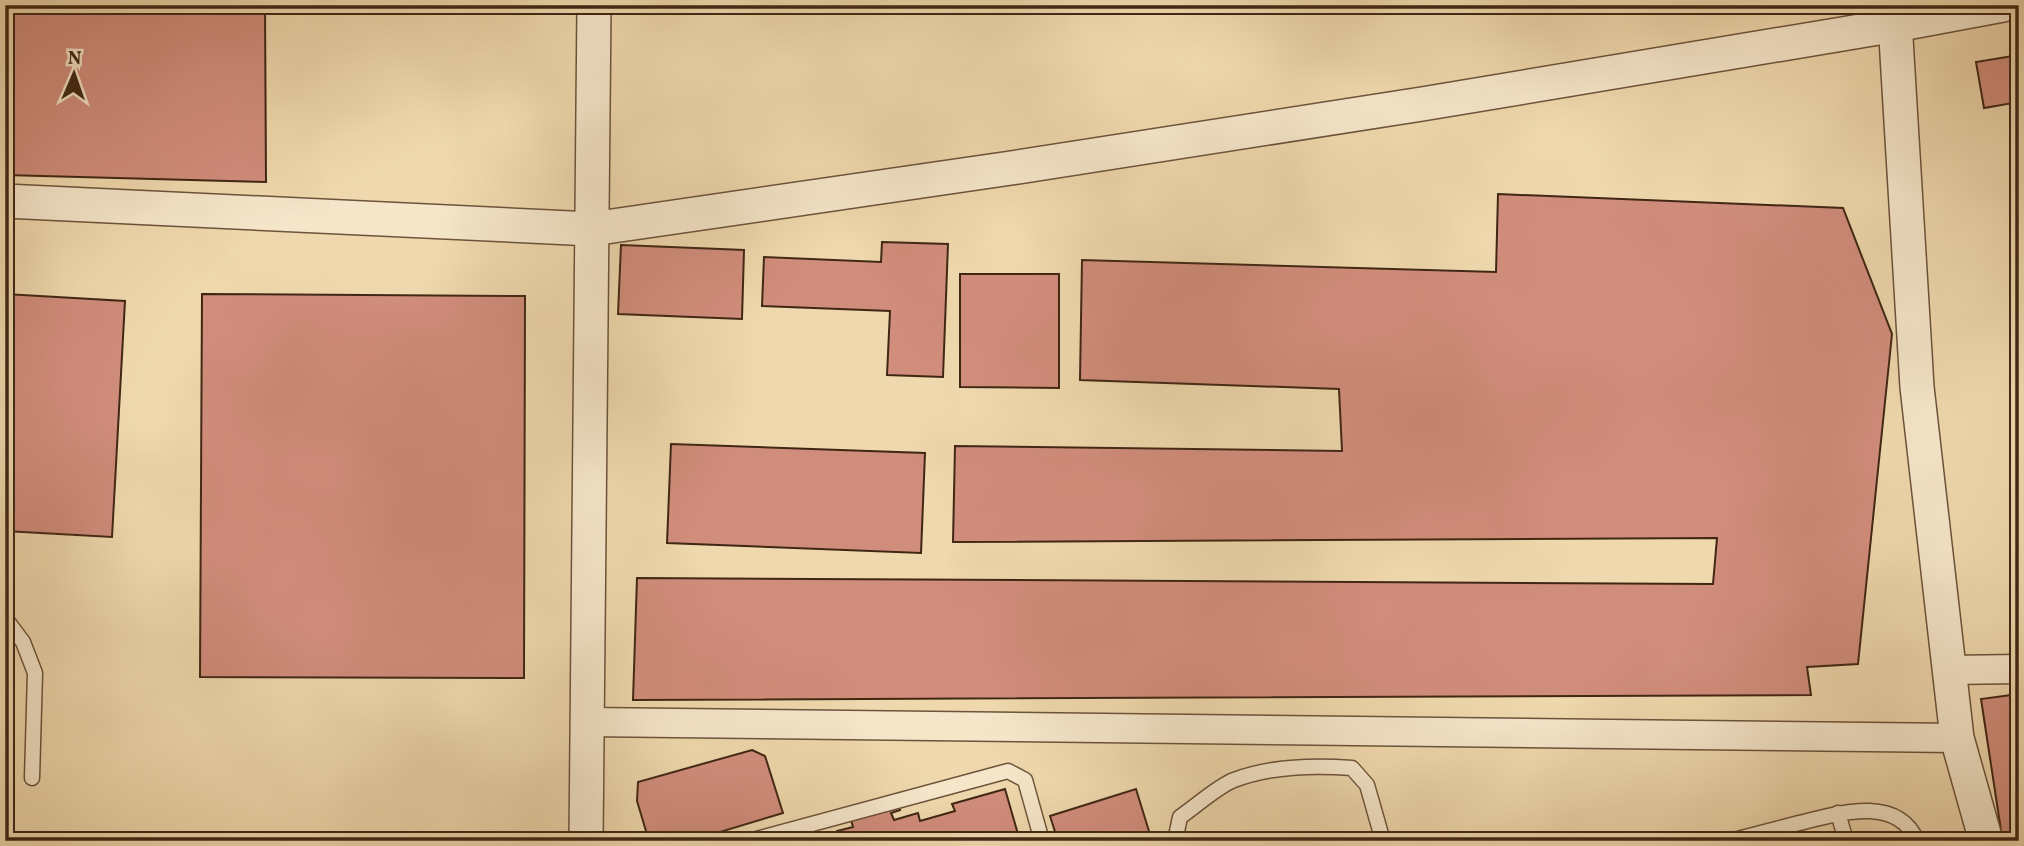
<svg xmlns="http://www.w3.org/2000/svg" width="2024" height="846" font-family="Vollkorn,serif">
	<rect width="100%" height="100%" fill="#efd8ad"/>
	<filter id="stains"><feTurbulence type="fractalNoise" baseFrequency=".00286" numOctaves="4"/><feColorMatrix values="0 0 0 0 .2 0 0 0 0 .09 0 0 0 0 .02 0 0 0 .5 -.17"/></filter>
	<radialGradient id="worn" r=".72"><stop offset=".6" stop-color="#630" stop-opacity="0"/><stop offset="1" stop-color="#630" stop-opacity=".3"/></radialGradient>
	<g fill="#d18d7c" stroke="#402714" stroke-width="2">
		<path d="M5 5H265L266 182 5 175Z"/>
		<path d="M2019 55V102L1984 108 1976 62Z"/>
		<path d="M1498 194 1843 208 1892 334 1858 664 1807 667 1811 695 633 700 637 578 1713 584 1717 538 953 542 955 446 1342 451 1339 389 1080 380 1082 260 1496 272Z"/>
		<path d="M882 242 948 244 943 377 887 375 890 311 762 306 764 257 881 262Z"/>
		<path d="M621 245 744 250 742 319 618 314Z"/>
		<path d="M960 274H1059V388L960 387Z"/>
		<path d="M5 294 125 301 112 537 5 531Z"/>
		<path d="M202 294 525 296 524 678 200 677Z"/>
		<path d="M671 444 925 453 921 553 667 543Z"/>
		<path d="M2019 694V841H2015L2014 835 2002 837 1981 699Z"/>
		<path d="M752 750 765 756 783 813 690 841H649L637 801 638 782Z"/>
		<path d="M1005 789 1020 841H839L837 831 853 827 851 820 899 806 900 810 891 813 894 820 918 813 920 821 955 811 952 804Z"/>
		<path d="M1136 789 1152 841H1058L1050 816Z"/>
		<path d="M818 832 821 841H789Z"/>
		<path d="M1640 836 1642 841H1623Z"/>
	</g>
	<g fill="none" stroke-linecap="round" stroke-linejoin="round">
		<g stroke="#6c533a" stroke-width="17">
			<g id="service">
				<path d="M5 618 23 642 35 673 32 778"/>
				<path d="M1838 813 1846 841"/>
				<path d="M749 841 1008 771 1025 780 1042 841"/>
				<path d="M1175 841 1180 817C1195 807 1218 786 1234 780 1271 766 1313 765 1352 768L1367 785 1383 841"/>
				<path d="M1730 841C1753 835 1776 829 1799 823 1836 814 1897 794 1917 841"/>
			</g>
		</g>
		<g stroke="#6c533a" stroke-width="31">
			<g id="minor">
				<path d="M1949 670 2019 669"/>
				<path d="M588 722 1957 738"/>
			</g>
		</g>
		<g stroke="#6c533a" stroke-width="36">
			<g id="tertiary">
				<path d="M1894 5 1917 387 1957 738 1986 841"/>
				<path d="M5 201 592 229 1011 168 1422 104 1896 25 2003 5"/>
				<path d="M586 841 594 5"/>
			</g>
		</g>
		<use href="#service" stroke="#f5e6ca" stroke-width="14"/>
		<use href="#minor" stroke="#f5e6ca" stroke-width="28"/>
		<use href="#tertiary" stroke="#f5e6ca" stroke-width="33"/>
	</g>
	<rect width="2024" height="846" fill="none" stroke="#efd8ad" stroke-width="28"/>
	<rect x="7" y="7" width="2010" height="832" fill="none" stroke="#402714" stroke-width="3.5"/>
	<rect x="14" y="14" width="1996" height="818" fill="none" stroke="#402714" stroke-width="2"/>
	<g transform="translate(74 74) rotate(2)" stroke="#f5e6ca" stroke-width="5" paint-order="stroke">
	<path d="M0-5L12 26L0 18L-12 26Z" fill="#402714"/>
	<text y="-10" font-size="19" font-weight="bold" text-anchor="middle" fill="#402714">N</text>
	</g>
	<rect width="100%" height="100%" filter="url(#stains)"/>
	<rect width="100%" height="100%" fill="url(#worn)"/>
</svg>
